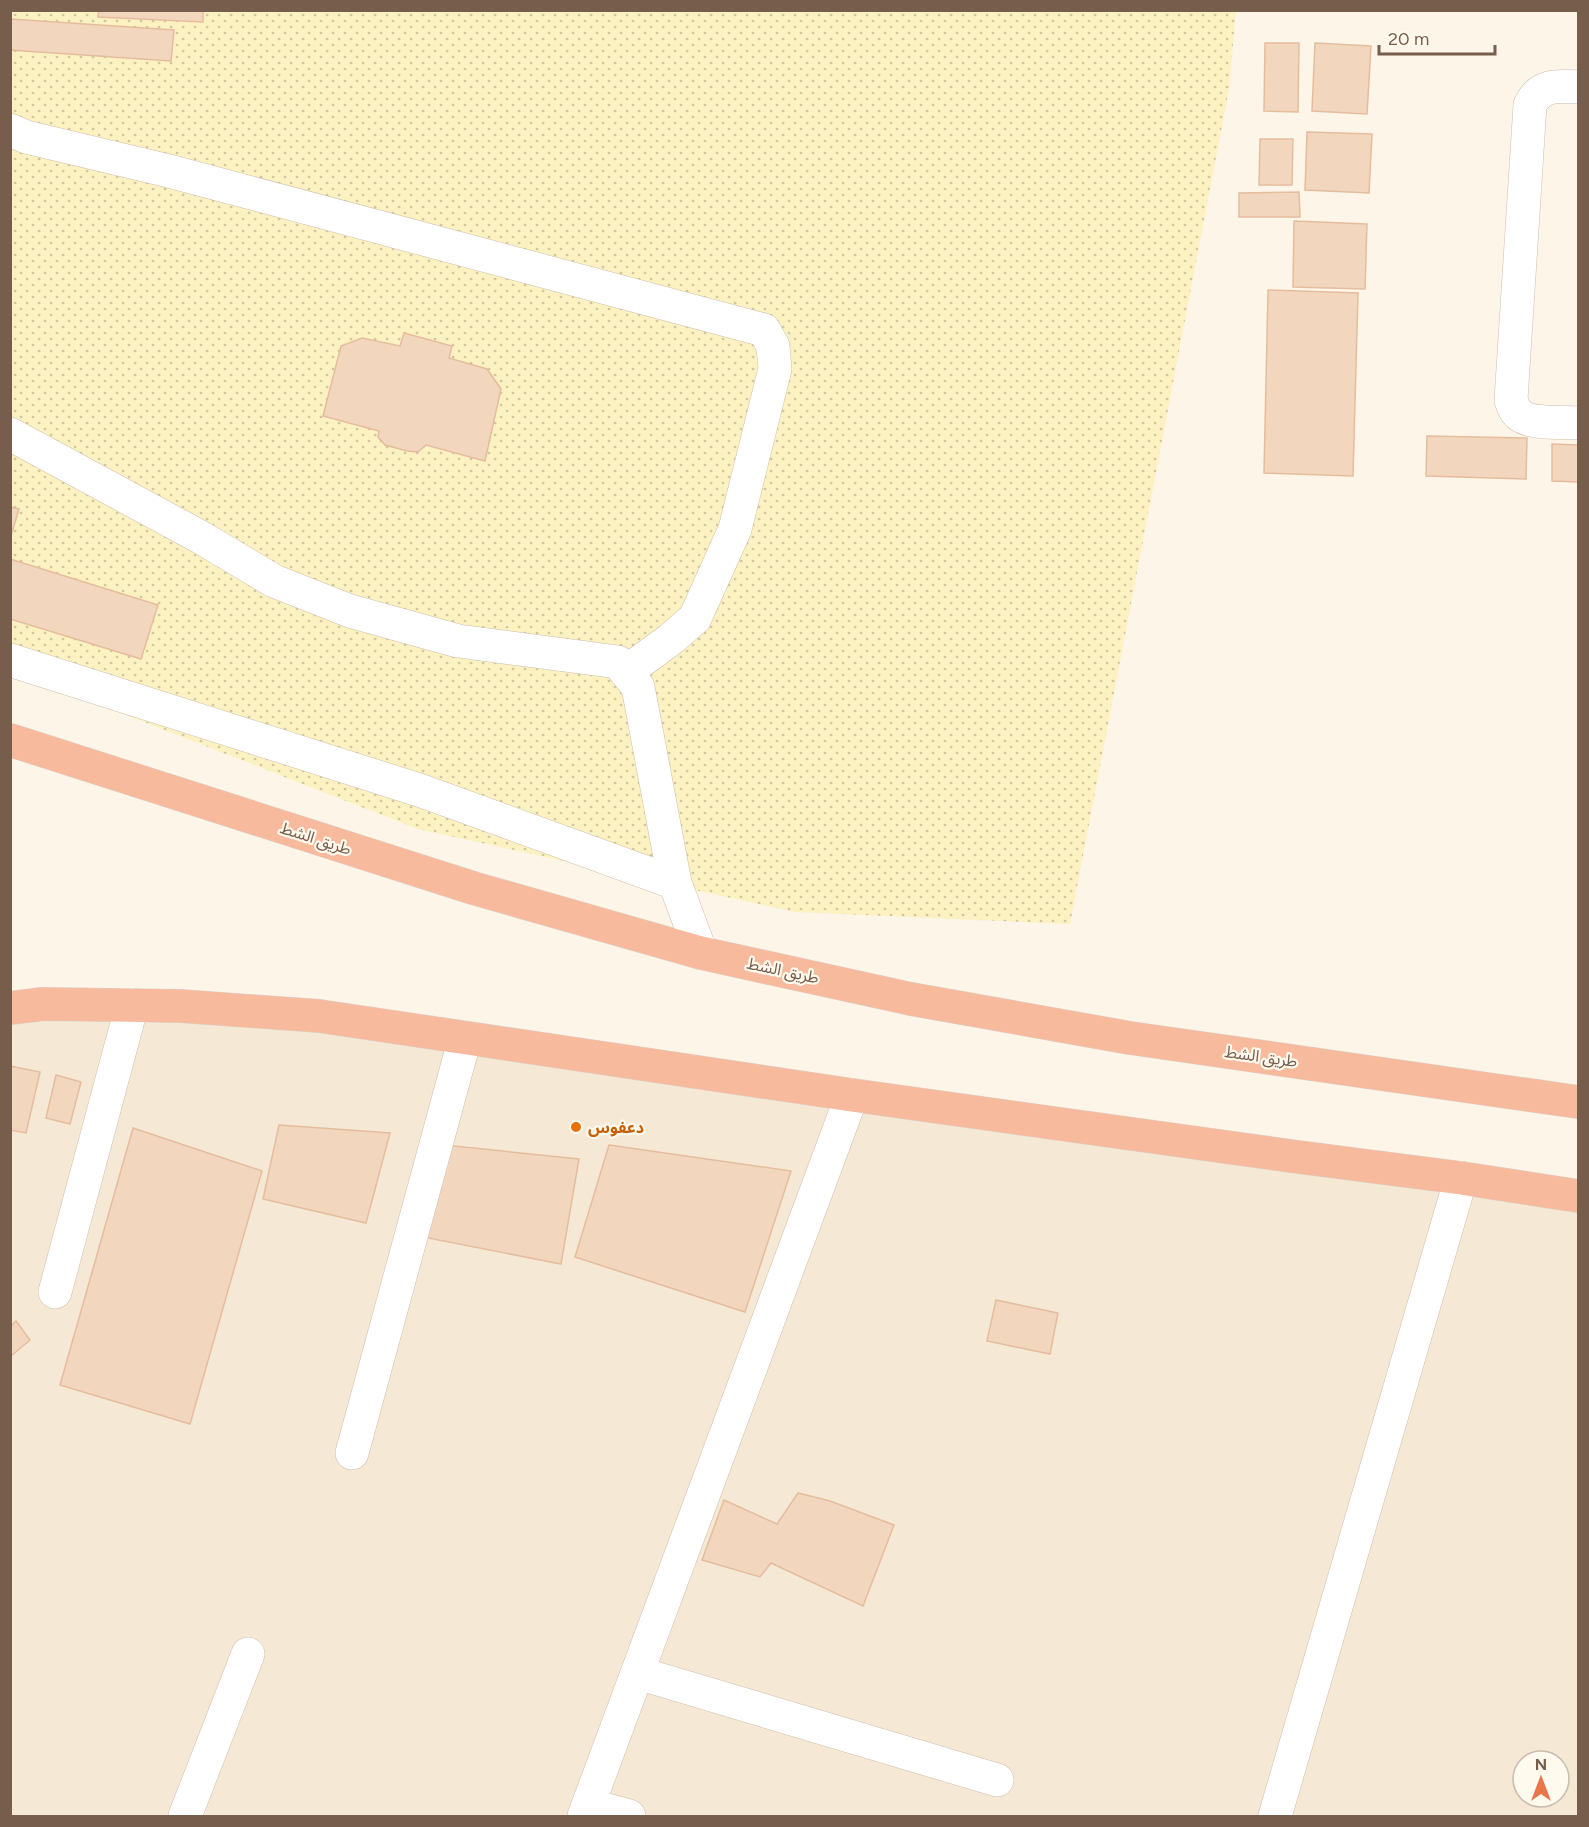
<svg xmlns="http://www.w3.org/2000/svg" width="1589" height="1827" font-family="Figtree,'Noto Sans Arabic',sans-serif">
	<defs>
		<pattern id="sand-dots" width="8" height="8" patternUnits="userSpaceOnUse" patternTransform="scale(1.5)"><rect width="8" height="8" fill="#fcf2c1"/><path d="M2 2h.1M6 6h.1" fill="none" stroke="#d1c79f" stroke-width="1.8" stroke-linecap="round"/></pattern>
	</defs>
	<rect width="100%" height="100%" fill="#fdf5e7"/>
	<path fill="#f5e8d5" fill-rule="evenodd" d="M180 1006 1578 1196V1816H11L10 1008ZM1523 1761H1559V1797H1523Z"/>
	<path fill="url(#sand-dots)" d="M11 11H1236L1229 89 1070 924 795 912 418 829 93 702 11 674Z"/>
	<g fill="#f3d6be" stroke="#e5bd9e" stroke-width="1.5">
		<path d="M99 10H203V22L98 17Z"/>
		<path d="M10 19 174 30 171 61 10 50Z"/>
		<path d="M1265 43H1299L1298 112 1264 111Z"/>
		<path d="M1315 43 1371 46 1367 114 1312 111Z"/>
		<path d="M1307 132 1372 134 1369 193 1305 190Z"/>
		<path d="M1260 139H1293L1292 185H1259Z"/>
		<path d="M1299 192 1300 217H1239V193Z"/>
		<path d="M1294 221 1367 224 1365 289 1293 287Z"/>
		<path d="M1268 290 1358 293 1353 476 1264 473Z"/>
		<path d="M404 333 452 346 449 358 487 369 501 389 485 461 426 445 418 452 407 451 385 445 378 437 379 431 323 416 341 346 362 338 400 346Z"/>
		<path d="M1427 436 1527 438 1526 479 1426 476Z"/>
		<path d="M1552 444 1578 445V482L1552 481Z"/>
		<path d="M10 507 19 509 10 539Z"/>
		<path d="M10 559 158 605 141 659 10 619Z"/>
		<path d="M10 1066 40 1072 26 1133 10 1130Z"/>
		<path d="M56 1075 81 1082 70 1124 46 1118Z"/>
		<path d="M279 1125 390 1133 366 1223 263 1199Z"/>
		<path d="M133 1128 262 1171 190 1424 60 1385Z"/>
		<path d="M444 1145 579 1159 561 1264 423 1237Z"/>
		<path d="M609 1145 791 1171 745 1312 575 1257Z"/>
		<path d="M996 1300 1058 1313 1050 1354 987 1341Z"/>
		<path d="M16 1321 30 1340 10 1357V1327Z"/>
		<path d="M798 1493 830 1501 894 1525 863 1606 771 1563 760 1577 702 1560 724 1500 777 1524Z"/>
	</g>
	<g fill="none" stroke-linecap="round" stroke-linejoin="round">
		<g stroke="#cfbead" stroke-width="34">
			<g id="minor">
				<path d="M1578 87C1557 86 1540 84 1530 105L1511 400C1513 406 1515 412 1521 416 1532 424 1564 422 1578 423"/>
				<path d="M10 130 26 137 169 171 764 330 773 346 775 369 735 529 695 618 671 639 626 672"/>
				<path d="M10 434 202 538 274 581 350 611 458 641 618 662 638 687 675 883"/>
				<path d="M10 660 422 791 675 883 701 953"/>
				<path d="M55 1292 132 1005"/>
				<path d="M352 1453 465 1038"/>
				<path d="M638 1673 997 1780"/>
				<path d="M588 1805 629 1816"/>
				<path d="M185 1816 248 1654"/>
				<path d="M584 1816 852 1095"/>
				<path d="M1275 1816 1461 1178"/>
			</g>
		</g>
		<g stroke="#dcd5d0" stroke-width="34">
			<g id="highway">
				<path d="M10 740 473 888 701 953 911 999 1130 1038 1578 1102"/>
				<path d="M10 1008 43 1004 180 1006 319 1016 852 1095 1298 1157 1461 1178 1578 1196"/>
			</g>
		</g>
		<use href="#minor" stroke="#fff" stroke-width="33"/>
		<use href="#highway" stroke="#f7ba9d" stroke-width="33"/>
	</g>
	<circle fill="#e8710a" stroke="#fff9ee" stroke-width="2" cx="576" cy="1127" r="6"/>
	<g text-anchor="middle" stroke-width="4.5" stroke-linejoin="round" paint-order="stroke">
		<g font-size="16" fill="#775d4b" stroke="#fff9ee">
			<text transform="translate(316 838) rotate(18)" y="6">طريق الشط</text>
			<text transform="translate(783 970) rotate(12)" y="6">طريق الشط</text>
			<text transform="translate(1261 1056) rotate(8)" y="6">طريق الشط</text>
		</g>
		<g font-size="16" font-weight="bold" fill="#c56008" stroke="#fff9ee" text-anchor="start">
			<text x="588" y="1133">دعفوس</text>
		</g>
	</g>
	<rect width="1589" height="1827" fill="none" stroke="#775d4b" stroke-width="24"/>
	<g transform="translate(1541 1779)"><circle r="28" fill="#fff9ee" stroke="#c9bbad" stroke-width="1.5"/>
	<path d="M0-4.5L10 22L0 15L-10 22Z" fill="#e8764b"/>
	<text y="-9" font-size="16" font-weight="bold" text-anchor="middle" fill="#775d4b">N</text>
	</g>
	<path d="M1379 45v9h116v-9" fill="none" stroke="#775d4b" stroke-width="3"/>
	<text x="1388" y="45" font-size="18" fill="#775d4b" stroke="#fff9ee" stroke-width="4.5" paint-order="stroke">20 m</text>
</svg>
